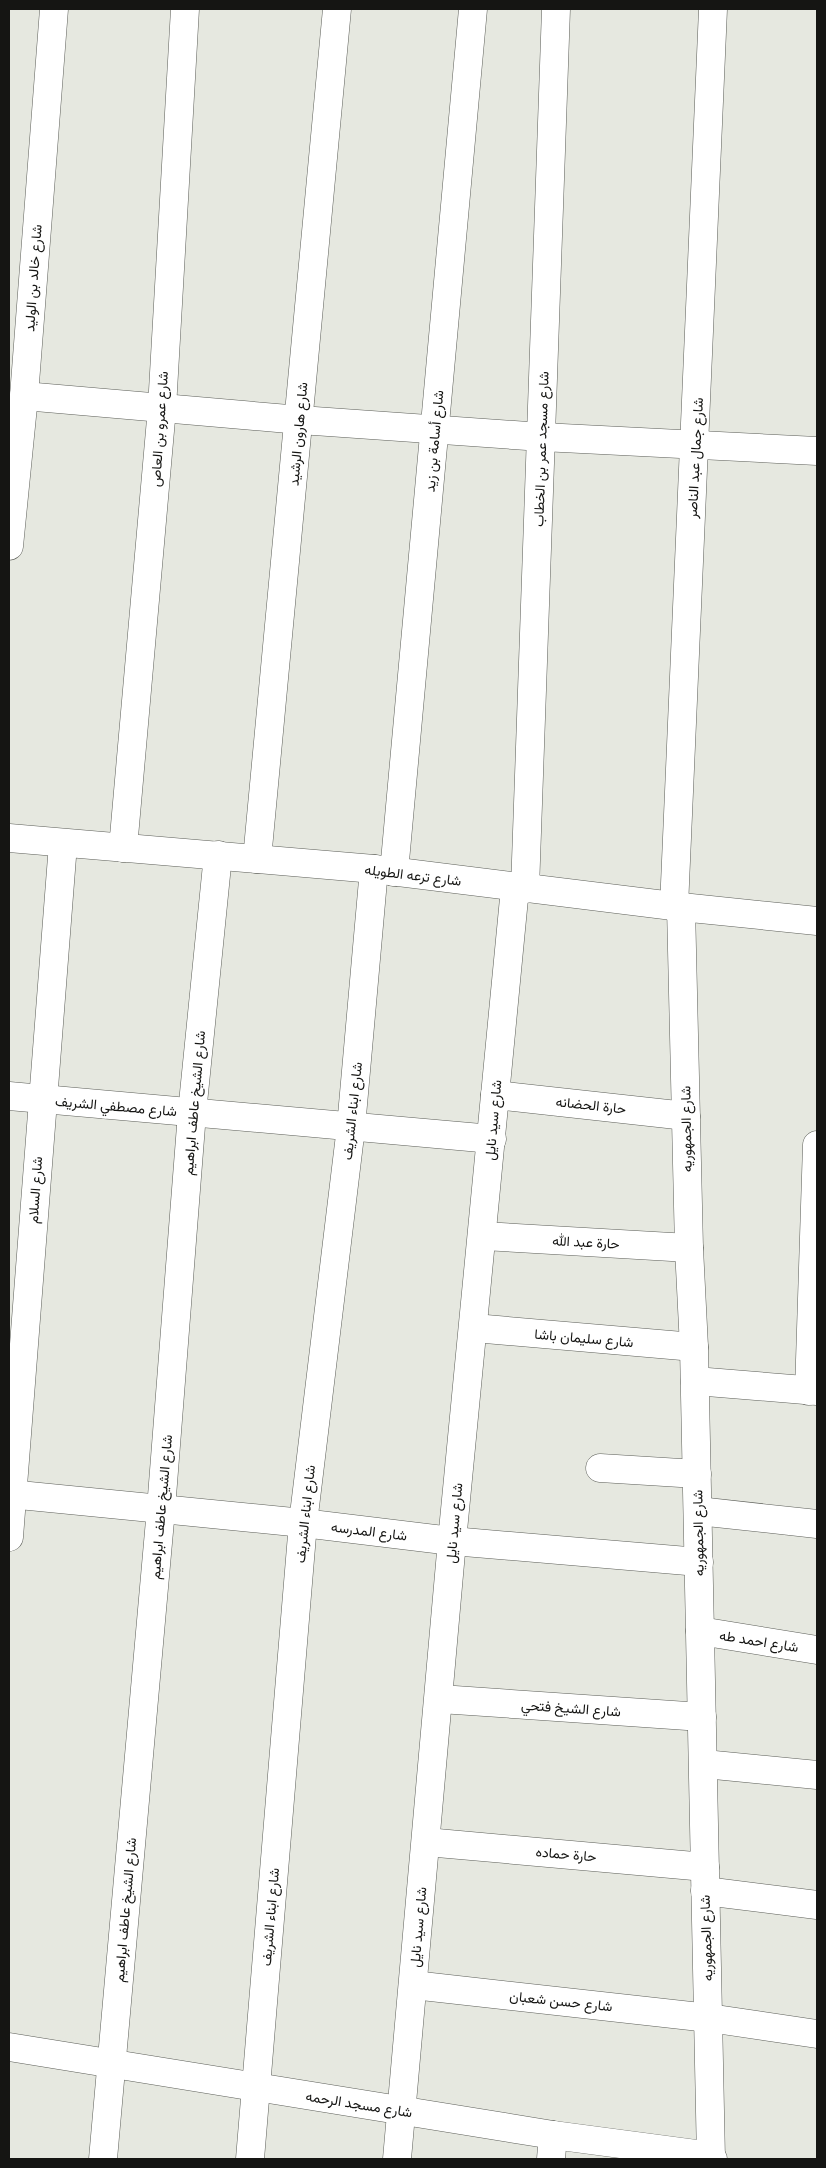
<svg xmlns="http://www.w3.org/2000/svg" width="826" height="2168" font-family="'Roboto Serif',Vazirmatn,serif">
	<rect width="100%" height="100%" fill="#e6e8e0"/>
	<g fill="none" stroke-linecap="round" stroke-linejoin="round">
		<g stroke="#5c5e58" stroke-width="29">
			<g id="minor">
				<path d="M24 396 300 420 542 437 817 451"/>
				<path d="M9 546 24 396 54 9"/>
				<path d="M9 838 374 869 681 907 817 921"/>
				<path d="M123 848 162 408 185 9"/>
				<path d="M257 859 337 9"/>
				<path d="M394 872 473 9"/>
				<path d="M525 889 556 9"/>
				<path d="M674 907 713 9"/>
				<path d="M681 907 689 1248 694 1347 711 2159"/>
				<path d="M495 1095 686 1116"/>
				<path d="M9 1096 492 1139"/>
				<path d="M483 1236 689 1248"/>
				<path d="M474 1328 694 1347"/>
				<path d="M695 1381 817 1391"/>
				<path d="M809 1391 817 1145"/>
				<path d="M600 1468 697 1474"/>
				<path d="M9 1494 303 1523 452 1541 699 1562"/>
				<path d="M698 1511 817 1524"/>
				<path d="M9 1537 63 844"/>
				<path d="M700 1631 817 1650"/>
				<path d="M440 1699 702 1717"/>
				<path d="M704 1764 817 1775"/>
				<path d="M426 1842 705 1867"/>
				<path d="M705 1891 817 1905"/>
				<path d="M413 1985 709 2018 817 2034"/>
				<path d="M9 2047 553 2135 711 2156 713 2159"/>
				<path d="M103 2159 161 1509 192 1113 218 855"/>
				<path d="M250 2159 303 1523 351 1127 374 869"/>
				<path d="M397 2159 452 1541 515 888"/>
				<path d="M551 2159 553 2135"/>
			</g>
		</g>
		<use href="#minor" stroke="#fff" stroke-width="28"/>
	</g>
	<g text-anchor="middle" stroke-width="4" stroke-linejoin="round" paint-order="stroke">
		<g font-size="14" fill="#151513" stroke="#fff">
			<text transform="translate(33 278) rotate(-86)" y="5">شارع خالد بن الوليد</text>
			<text transform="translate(159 429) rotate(-86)" y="5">شارع عمرو بن العاص</text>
			<text transform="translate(298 434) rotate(-85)" y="5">شارع هارون الرشيد</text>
			<text transform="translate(434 441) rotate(-85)" y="5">شارع أسامة بن زيد</text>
			<text transform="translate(541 449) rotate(-88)" y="5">شارع مسجد عمر بن الخطاب</text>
			<text transform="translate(695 458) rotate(-87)" y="5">شارع جمال عبد الناصر</text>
			<text transform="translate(413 875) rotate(7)" y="5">شارع ترعه الطويله</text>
			<text transform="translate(194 1103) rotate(-85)" y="5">شارع الشيخ عاطف ابراهيم</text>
			<text transform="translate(591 1105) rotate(6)" y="5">حارة الحضانه</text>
			<text transform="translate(116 1106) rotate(5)" y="5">شارع مصطفي الشريف</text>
			<text transform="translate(352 1111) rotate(-84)" y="5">شارع ابناء الشريف</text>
			<text transform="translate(493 1120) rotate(-85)" y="5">شارع سيد نايل</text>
			<text transform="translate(686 1129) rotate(-91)" y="5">شارع الجمهوريه</text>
			<text transform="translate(35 1190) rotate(-86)" y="5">شارع السلام</text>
			<text transform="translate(586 1242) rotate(3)" y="5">حارة عبد الله</text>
			<text transform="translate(584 1338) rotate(5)" y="5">شارع سليمان باشا</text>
			<text transform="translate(161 1507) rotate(-85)" y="5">شارع الشيخ عاطف ابراهيم</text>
			<text transform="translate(305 1514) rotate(-84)" y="5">شارع ابناء الشريف</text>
			<text transform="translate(454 1523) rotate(-85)" y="5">شارع سيد نايل</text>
			<text transform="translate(369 1531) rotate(7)" y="5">شارع المدرسه</text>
			<text transform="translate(698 1533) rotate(-91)" y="5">شارع الجمهوريه</text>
			<text transform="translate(759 1641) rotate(9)" y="5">شارع احمد طه</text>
			<text transform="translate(571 1708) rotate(4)" y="5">شارع الشيخ فتحي</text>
			<text transform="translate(566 1854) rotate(5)" y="5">حارة حماده</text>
			<text transform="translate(125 1910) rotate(-85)" y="5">شارع الشيخ عاطف ابراهيم</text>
			<text transform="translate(270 1917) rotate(-85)" y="5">شارع ابناء الشريف</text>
			<text transform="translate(418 1927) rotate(-85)" y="5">شارع سيد نايل</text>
			<text transform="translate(706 1938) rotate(-92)" y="5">شارع الجمهوريه</text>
			<text transform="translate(561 2001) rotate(6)" y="5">شارع حسن شعبان</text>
			<text transform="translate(359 2104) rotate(9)" y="5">شارع مسجد الرحمه</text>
		</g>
	</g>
	<rect width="826" height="2168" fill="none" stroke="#151513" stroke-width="20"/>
</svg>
